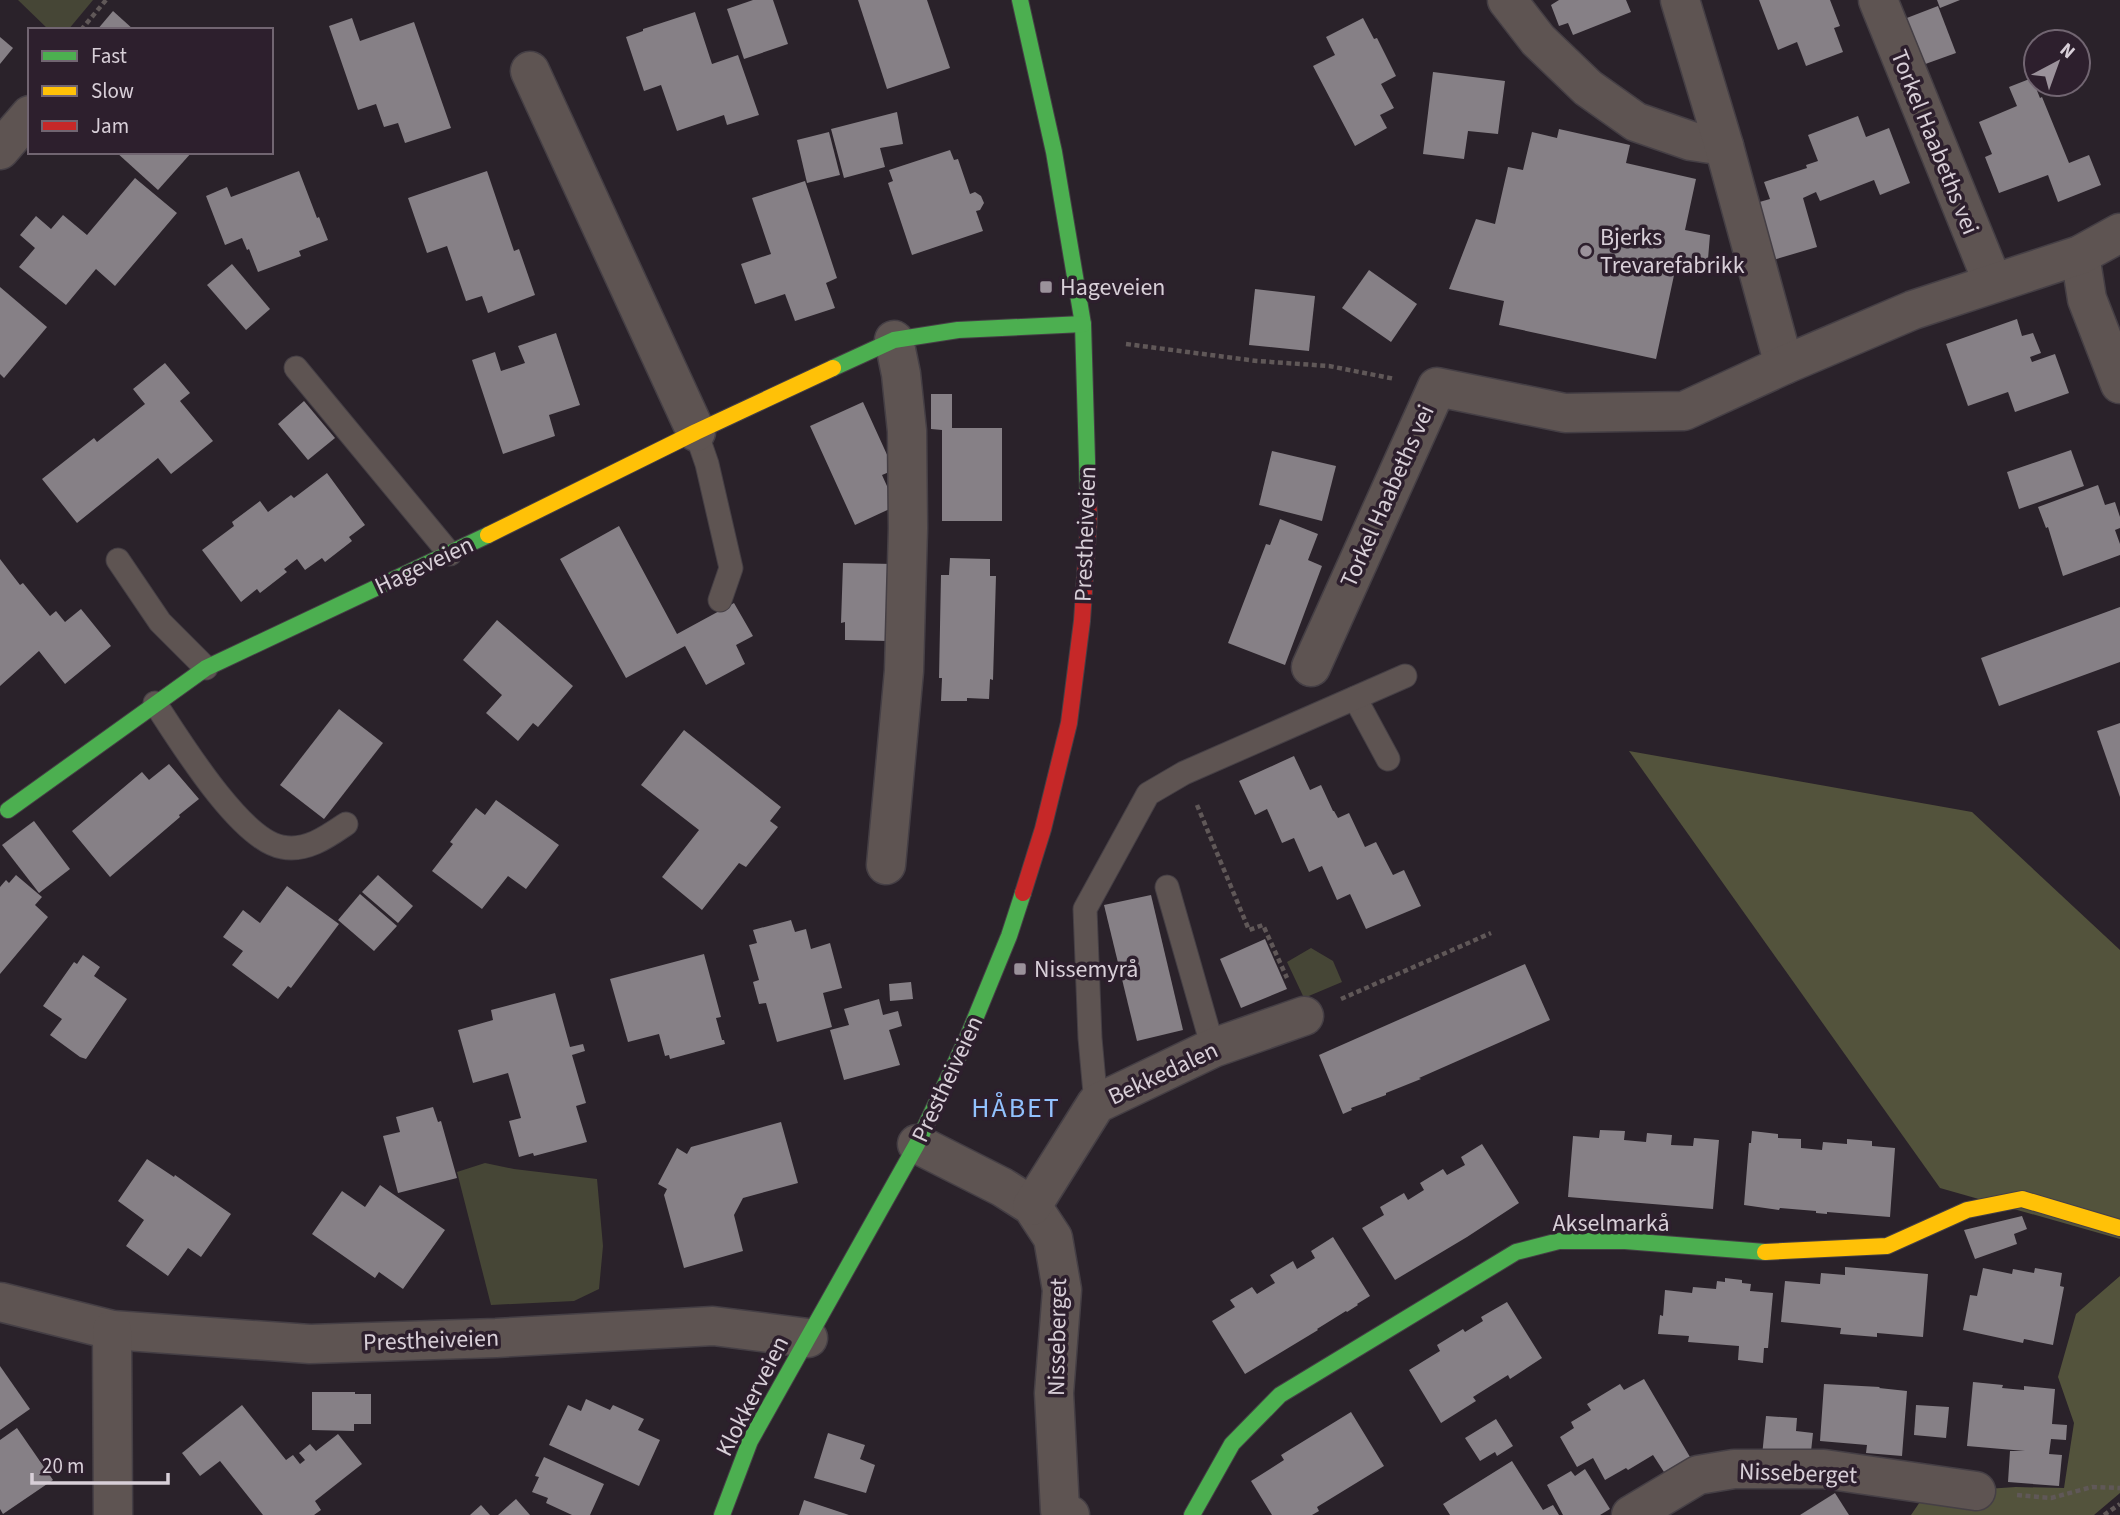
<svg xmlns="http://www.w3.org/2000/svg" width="2120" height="1515" font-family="'Source Sans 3',sans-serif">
	<rect width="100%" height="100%" fill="#2a222a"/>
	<g fill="#464636">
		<path d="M18 0H93L68 30H49Z"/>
		<path d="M1311 948 1333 961 1342 982 1304 998 1287 962Z"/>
		<path d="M485 1163 514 1169 597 1179 603 1246 599 1289 574 1301 491 1305 457 1172Z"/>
	</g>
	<g fill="#53533c">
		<path d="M1629 751 1972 812 2120 950V1239L1940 1188Z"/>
		<path d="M2120 1276V1493L2094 1515H1911L1926 1493 2016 1487 2064 1488 2074 1423 2058 1377 2076 1314Z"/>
	</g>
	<g fill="#868086">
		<path d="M753 0H773L788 44 744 59 727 9Z"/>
		<path d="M858 0H927L950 68 887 89Z"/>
		<path d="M1559 0H1626L1631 12 1573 35 1568 23 1559 26 1551 5Z"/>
		<path d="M1759 0H1830L1840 26 1834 28 1843 52 1806 66 1797 42 1778 50Z"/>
		<path d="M1937 0H1960L1940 8Z"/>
		<path d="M1938 6 1956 53 1917 67 1899 21Z"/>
		<path d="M113 11 134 30H97Z"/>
		<path d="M695 12 712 64 738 55 759 115 727 125 724 115 677 131 661 85 644 91 626 37 643 31V29Z"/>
		<path d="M352 18 360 41 414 22 451 128 405 143 398 123 384 127 376 104 358 110 329 26Z"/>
		<path d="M1363 18 1374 39 1377 38 1396 76 1381 84 1394 108 1380 115 1387 128 1355 146 1313 66 1335 55 1326 37Z"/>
		<path d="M0 37 13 48 0 64Z"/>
		<path d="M1433 72 1505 81 1498 134 1468 131 1464 159 1423 154Z"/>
		<path d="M2032 78 2040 98 2042 97 2069 163 2089 155 2101 185 2058 202 2048 175 1999 193 1985 157 1992 154 1979 122 2017 106 2009 87Z"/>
		<path d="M897 112 903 144 880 148 885 167 844 178 831 129Z"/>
		<path d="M1858 116 1866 137 1889 128 1910 183 1880 195 1874 180 1820 201 1816 192 1803 198 1817 247 1773 260 1756 203 1770 199 1764 182 1807 168 1806 165 1818 161 1808 135Z"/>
		<path d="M1559 129 1630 145 1626 163 1696 179 1685 230 1710 235 1707 271 1676 266 1656 359 1499 325 1504 301 1449 289 1476 219 1495 224 1508 167 1523 170 1532 132 1557 138Z"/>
		<path d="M829 132 840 175 807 183 797 140Z"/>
		<path d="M950 150 954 160 958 159 970 194 975 192 981 196 984 203 980 210 976 211 983 231 912 255 888 183 893 181 889 170Z"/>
		<path d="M116 152H192L158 190Z"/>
		<path d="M299 171 317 218 319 217 328 240 299 251 301 256 258 272 249 249 247 250 242 238 225 245 206 196 227 187 231 197Z"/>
		<path d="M487 171 514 251 519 249 535 295 488 313 482 296 466 301 447 246 427 253 408 198Z"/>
		<path d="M135 178 177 213 115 286 96 269 66 305 19 267 35 248 20 235 36 216 51 229 63 215 87 235Z"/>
		<path d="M805 181 837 278 826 283 835 308 795 321 785 294 755 304 741 264 771 254 752 198Z"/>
		<path d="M232 264 270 309 246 330 207 285Z"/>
		<path d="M1369 270 1417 304 1391 342 1342 308Z"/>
		<path d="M0 287 47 327 4 378 0 374Z"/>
		<path d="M1255 289 1315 296 1309 351 1249 345Z"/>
		<path d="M2017 319 2022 336 2033 333 2041 353 2030 357 2032 362 2055 354 2069 393 2015 412 2008 392 1968 406 1946 344Z"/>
		<path d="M556 333 580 405 549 415 555 436 503 454 472 360 495 352 501 371 525 363 518 346Z"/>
		<path d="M165 363 190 393 180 401 213 441 171 474 158 458 77 523 42 479 94 438 97 442 145 404 133 389Z"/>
		<path d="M931 394H952V428H1002V521H942V430L931 429Z"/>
		<path d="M304 401 335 438 308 460 278 424Z"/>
		<path d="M863 402 894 470 882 475 896 506 855 525 810 426Z"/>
		<path d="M2071 450 2084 486 2019 509 2007 472Z"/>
		<path d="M1272 451 1336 466 1322 521 1259 505Z"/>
		<path d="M327 473 365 525 349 537 352 541 325 562 322 558 305 570 297 559 284 569 287 572 260 593 257 589 241 602 202 550 234 526 232 522 260 501 268 512 291 495 294 498Z"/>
		<path d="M2098 485 2105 505 2115 502 2120 517V528L2115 530 2120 544V555L2063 576 2048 527 2046 528 2038 507Z"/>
		<path d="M1280 519 1318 534 1308 560 1322 566 1285 665 1228 643 1266 544 1270 545Z"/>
		<path d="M619 526 677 634 734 603 753 636 736 645 745 664 706 685 685 646 626 678 560 559Z"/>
		<path d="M950 558 990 559V576H996L993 680 990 679 989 699 967 698V701H941L942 678H939L941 575H949Z"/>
		<path d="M0 559 20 585 23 583 50 616 56 611 65 622 81 609 111 646 65 684 39 651 0 686Z"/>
		<path d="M843 563 894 564 888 641 845 640V622L841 623Z"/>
		<path d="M2120 607V662L1999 706 1981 658Z"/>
		<path d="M497 620 573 686 538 727 533 723 518 741 486 713 502 695 463 660Z"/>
		<path d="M339 709 383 743 324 819 280 785Z"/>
		<path d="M2120 723V797L2097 731Z"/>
		<path d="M684 730 781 807 770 821 778 827 746 867 739 863 702 910 662 877 699 830 641 785Z"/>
		<path d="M1294 756 1310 790 1321 785 1333 811H1334L1338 818 1349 813 1365 847 1376 842 1393 875 1404 870 1421 906 1366 929 1350 894 1337 900 1322 866 1309 872 1294 838 1282 843 1267 809 1255 815 1239 781Z"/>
		<path d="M169 764 199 799 179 815 180 817 110 877 72 831 142 772 149 780Z"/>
		<path d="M496 800 559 845 526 889 508 876 482 909 432 871 453 844 450 842 476 808 485 815Z"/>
		<path d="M34 821 70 869 39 893 2 845Z"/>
		<path d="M16 875 42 897 35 905 48 917 0 974V887L6 880 9 883Z"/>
		<path d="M378 875 413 906 398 923 362 892Z"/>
		<path d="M287 886 339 924 291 988 288 986 278 999 232 965 243 951 223 937 243 910 260 923Z"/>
		<path d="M360 894 397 926 374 951 338 920Z"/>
		<path d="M1151 895 1183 1030 1137 1041 1104 905Z"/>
		<path d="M791 920 795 932 806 929 811 949 830 943 842 988 823 993 832 1027 777 1042 766 1003 759 1004 753 982 759 980 749 945 757 943 753 930Z"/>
		<path d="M1265 939 1287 989 1241 1008 1220 959Z"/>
		<path d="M704 954 721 1017 716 1018 722 1040H724L725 1044 670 1059 669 1055 665 1056 659 1034 628 1042 610 979Z"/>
		<path d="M83 955 100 967 94 976 127 999 86 1059 80 1057 50 1035 62 1019 43 1006 74 962 77 964Z"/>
		<path d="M1525 964 1550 1020 1419 1078 1421 1079 1386 1093V1095L1351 1108 1352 1110 1343 1114 1319 1055Z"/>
		<path d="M911 982 913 999 890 1001 889 984Z"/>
		<path d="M555 993 570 1047 583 1044 585 1051 572 1055 586 1103 576 1106 587 1142 534 1156 533 1153 519 1157 509 1121 521 1118 508 1073 473 1083 458 1030 493 1020 491 1010Z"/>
		<path d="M879 999 883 1015 898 1011 902 1026 889 1030 900 1065 844 1080 830 1030 849 1025 844 1009Z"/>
		<path d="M433 1107 438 1122 441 1121 457 1178 398 1193 383 1136 400 1132 396 1117Z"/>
		<path d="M781 1122 798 1183 743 1198 734 1215 743 1251 684 1268 664 1195 667 1189 658 1184 677 1148 687 1154 691 1147Z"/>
		<path d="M1600 1130 1625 1131 1624 1140 1646 1142 1647 1133 1672 1135 1671 1145 1693 1146 1694 1138 1719 1140 1713 1209 1568 1197 1573 1136 1599 1138Z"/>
		<path d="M1752 1131 1778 1134V1138L1801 1139V1148L1822 1150 1823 1142 1847 1144V1139L1872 1141V1146L1895 1148 1890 1217 1827 1212V1214L1816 1213V1211L1780 1208 1779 1210 1744 1205 1749 1143H1751Z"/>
		<path d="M1482 1144 1519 1203 1467 1237 1395 1280 1362 1228 1384 1215 1380 1207 1404 1193 1408 1200 1424 1190 1420 1183 1443 1169 1447 1175 1465 1165 1461 1157Z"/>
		<path d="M147 1159 174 1177 175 1175 231 1214 201 1257 188 1248 168 1276 126 1246 144 1220 118 1201Z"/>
		<path d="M380 1185 445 1230 403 1289 379 1272 375 1278 312 1234 342 1191 365 1207Z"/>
		<path d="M2022 1216 2027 1229 2014 1234 2017 1244 1975 1259 1964 1230Z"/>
		<path d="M1333 1237 1370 1296 1357 1304 1358 1305 1347 1312 1346 1311 1317 1329 1318 1330 1245 1374 1212 1321 1235 1307 1230 1300 1252 1287 1257 1294 1275 1283 1270 1275 1293 1261 1297 1269 1315 1258 1311 1251Z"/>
		<path d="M1845 1267 1928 1274 1923 1337 1877 1333V1337L1840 1334 1841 1328 1781 1322 1785 1281 1820 1284 1821 1273 1845 1275Z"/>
		<path d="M1983 1268 2012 1274 2013 1269 2034 1273 2035 1268 2062 1273 2060 1286 2064 1287 2053 1345 2024 1339 2023 1343 1963 1330 1970 1295 1977 1296Z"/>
		<path d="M1725 1278 1742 1280V1283L1751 1284 1750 1291 1773 1293 1768 1348H1764L1763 1363 1738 1360 1739 1346 1688 1342 1689 1336 1658 1334 1660 1315 1663 1316 1665 1290 1692 1293 1693 1287 1716 1289 1717 1281 1725 1282Z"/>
		<path d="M1507 1302 1542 1358 1510 1379 1508 1375 1473 1397 1476 1401 1441 1423 1409 1370 1440 1351 1437 1345 1463 1329 1465 1332 1483 1321 1481 1317Z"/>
		<path d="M0 1366 30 1409 0 1430Z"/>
		<path d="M1644 1379 1690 1457 1664 1472 1653 1455 1628 1470 1626 1468 1605 1480 1593 1458 1577 1467 1560 1437 1574 1428 1571 1422 1591 1410 1587 1404 1620 1384 1624 1390Z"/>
		<path d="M1973 1382 2003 1385 2002 1388 2024 1390V1386L2055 1389 2052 1424 2067 1425 2066 1440 2051 1439 2049 1454 2062 1455 2059 1486 2008 1482 2010 1451H2025L1967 1446Z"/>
		<path d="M1824 1384 1880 1387 1879 1388 1907 1391 1902 1456 1866 1453 1867 1445 1820 1441Z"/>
		<path d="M312 1392H355V1394H371V1424H354V1431L312 1430Z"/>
		<path d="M586 1399 610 1410 613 1405 644 1419 638 1430 660 1440 639 1486 549 1445 568 1405 581 1411Z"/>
		<path d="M242 1405 286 1460 293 1455 300 1464 305 1460 299 1453 310 1444 316 1451 338 1434 362 1464 315 1501 321 1510 314 1515H263L220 1461 200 1476 182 1453Z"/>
		<path d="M1916 1405 1949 1407 1946 1438 1914 1435Z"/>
		<path d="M1351 1412 1384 1466 1317 1507 1319 1511 1312 1515H1272L1251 1481 1284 1460 1281 1455Z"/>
		<path d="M1766 1416 1797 1418 1796 1431 1813 1433 1810 1461 1762 1456Z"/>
		<path d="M1496 1419 1513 1446 1497 1456 1495 1452 1480 1461 1465 1438Z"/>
		<path d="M17 1428 53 1480 3 1514 0 1509V1440Z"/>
		<path d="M828 1433 865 1445 860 1459 875 1465 866 1493 814 1478Z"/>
		<path d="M544 1457 604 1484 590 1515H572L546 1503 548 1498 532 1492 539 1477 535 1476Z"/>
		<path d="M1512 1461 1543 1510 1553 1505 1559 1515H1450L1443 1504Z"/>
		<path d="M1585 1469 1610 1509 1600 1515H1563L1547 1485 1571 1471 1575 1476Z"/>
		<path d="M1835 1493 1849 1515H1800Z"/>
		<path d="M516 1499 530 1515H498Z"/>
		<path d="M804 1500 849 1515H799Z"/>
		<path d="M481 1505 490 1515H470Z"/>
	</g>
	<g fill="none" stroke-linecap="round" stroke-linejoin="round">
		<g stroke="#453f45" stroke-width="25">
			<g id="lane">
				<path d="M296 368 450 554"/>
				<path d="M696 432 707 464 731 568 720 600"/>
				<path d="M118 560 160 622 206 668"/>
				<path d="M1355 698 1388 759"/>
				<path d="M155 703C178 738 240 840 282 847 306 852 327 837 346 824"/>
				<path d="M1167 887 1213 1048"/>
				<path d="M1096 1104 1090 1038 1085 909 1148 794 1184 773 1405 676"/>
			</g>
		</g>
		<g stroke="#453f45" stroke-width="41">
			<g id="street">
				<path d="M1507 0 1538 40 1588 88 1636 122 1691 141 1724 146"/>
				<path d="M1680 0 1724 146 1784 365"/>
				<path d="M1878 0 1993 283"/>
				<path d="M530 71 696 432"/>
				<path d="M0 150 30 115"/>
				<path d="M2080 255 2087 299 2120 384"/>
				<path d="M1311 667 1437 387 1565 413 1684 411 1784 365 1913 310 2080 255 2120 233"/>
				<path d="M886 865 904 671 908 528 907 431 901 374 894 340"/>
				<path d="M917 1144 1002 1187 1032 1206 1053 1238 1062 1290 1054 1393 1060 1510 1070 1515"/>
				<path d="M1032 1206 1096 1104 1213 1048 1304 1016"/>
				<path d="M0 1302 112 1330 310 1344 496 1338 713 1326 808 1338"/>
				<path d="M112 1330 113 1515"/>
				<path d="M1631 1515 1698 1475 1734 1469H1824L1976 1491"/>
			</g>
		</g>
		<g stroke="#453f45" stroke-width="18">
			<g id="fast">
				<path d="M1020 0 1054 152 1083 324 1088 495"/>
				<path d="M833 368 894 340 958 330 1083 324"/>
				<path d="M8 810 206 668 488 535"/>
				<path d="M722 1515 750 1441 917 1144 968 1036 1009 936 1023 893"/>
				<path d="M1192 1515 1232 1444 1280 1395 1516 1252 1559 1241H1625L1765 1252"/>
			</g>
		</g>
		<g stroke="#453f45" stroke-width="18">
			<g id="slow">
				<path d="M488 535 696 432 833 368"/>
				<path d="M1765 1252 1887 1246 1967 1210 2022 1199 2120 1228"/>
			</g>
		</g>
		<g stroke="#453f45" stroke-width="18">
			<path id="jam" d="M1023 893 1043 829 1069 723 1082 621 1089 517 1088 495"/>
		</g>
		<g stroke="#605858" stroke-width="4.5" stroke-dasharray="5 3.5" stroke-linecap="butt">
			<path d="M81 30 106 0"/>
			<path d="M1126 344 1257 361 1329 366 1395 379"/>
			<path d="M1197 805 1249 930 1263 925 1287 978"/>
			<path d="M1341 999 1491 933"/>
			<path d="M2017 1495 2051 1498 2092 1487 2120 1488"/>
			<path d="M2104 1515 2120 1504"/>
		</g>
		<use href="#lane" stroke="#5e5452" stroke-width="23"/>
		<use href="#street" stroke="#5e5452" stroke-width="38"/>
		<use href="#fast" stroke="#4caf50" stroke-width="16"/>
		<use href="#slow" stroke="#ffc107" stroke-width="16"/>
		<use href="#jam" stroke="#c62828" stroke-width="16"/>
	</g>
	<g fill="#9b929b" stroke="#2d1f2d" stroke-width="2.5">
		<circle cx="1586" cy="251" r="7"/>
		<rect x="1039" y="280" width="14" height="14" rx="3.5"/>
		<rect x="1013" y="962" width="14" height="14" rx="3.5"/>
	</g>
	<g text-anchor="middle" stroke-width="7" stroke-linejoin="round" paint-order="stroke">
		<g font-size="24" fill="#d8cfd8" stroke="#2d1f2d">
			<text transform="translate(1935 142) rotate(68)" y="8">Torkel Haabeths vei</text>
			<text transform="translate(1387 496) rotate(-66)" y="8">Torkel Haabeths vei</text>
			<text transform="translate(1085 534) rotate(-88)" y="8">Prestheiveien</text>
			<text transform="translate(424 565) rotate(-25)" y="8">Hageveien</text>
			<text transform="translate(1163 1073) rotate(-25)" y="8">Bekkedalen</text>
			<text transform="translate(947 1079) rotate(-65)" y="8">Prestheiveien</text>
			<text x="1611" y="1231">Akselmarkå</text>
			<text transform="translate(1057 1337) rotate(-89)" y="8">Nisseberget</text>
			<text transform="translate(431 1340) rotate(-2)" y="8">Prestheiveien</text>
			<text transform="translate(752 1396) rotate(-63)" y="8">Klokkerveien</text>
			<text transform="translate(1798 1473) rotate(2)" y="8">Nisseberget</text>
		</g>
		<g font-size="24" fill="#d8cfd8" stroke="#2d1f2d" text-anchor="start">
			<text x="1600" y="245">Bjerks<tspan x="1600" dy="28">Trevarefabrikk</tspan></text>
			<text x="1060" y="295">Hageveien</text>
			<text x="1034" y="977">Nissemyrå</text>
		</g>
		<g font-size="28" letter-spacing="2" fill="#92c2fe" stroke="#2d1f2d">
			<text x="1016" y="1117">HÅBET</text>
		</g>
	</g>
	<rect x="28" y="28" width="245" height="126" fill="#2d1f2d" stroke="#716571" stroke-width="2"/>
	<rect x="42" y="51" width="35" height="10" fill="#4caf50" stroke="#716571" stroke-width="2"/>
	<text x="91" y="63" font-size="21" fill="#d8cfd8">Fast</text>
	<rect x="42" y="86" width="35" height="10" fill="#ffc107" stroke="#716571" stroke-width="2"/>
	<text x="91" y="98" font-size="21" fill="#d8cfd8">Slow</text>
	<rect x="42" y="121" width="35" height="10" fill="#c62828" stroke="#716571" stroke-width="2"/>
	<text x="91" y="133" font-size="21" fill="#d8cfd8">Jam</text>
	<g transform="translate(2057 63) rotate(41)"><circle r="33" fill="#2d1f2d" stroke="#716571" stroke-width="2"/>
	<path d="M0-5L12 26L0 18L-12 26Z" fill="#9b929b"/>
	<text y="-10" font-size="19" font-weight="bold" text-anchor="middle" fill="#d8cfd8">N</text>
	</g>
	<path d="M32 1473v10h136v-10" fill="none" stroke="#d8cfd8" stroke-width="3.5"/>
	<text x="42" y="1473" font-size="21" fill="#d8cfd8" stroke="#2d1f2d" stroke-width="5" paint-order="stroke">20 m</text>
</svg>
